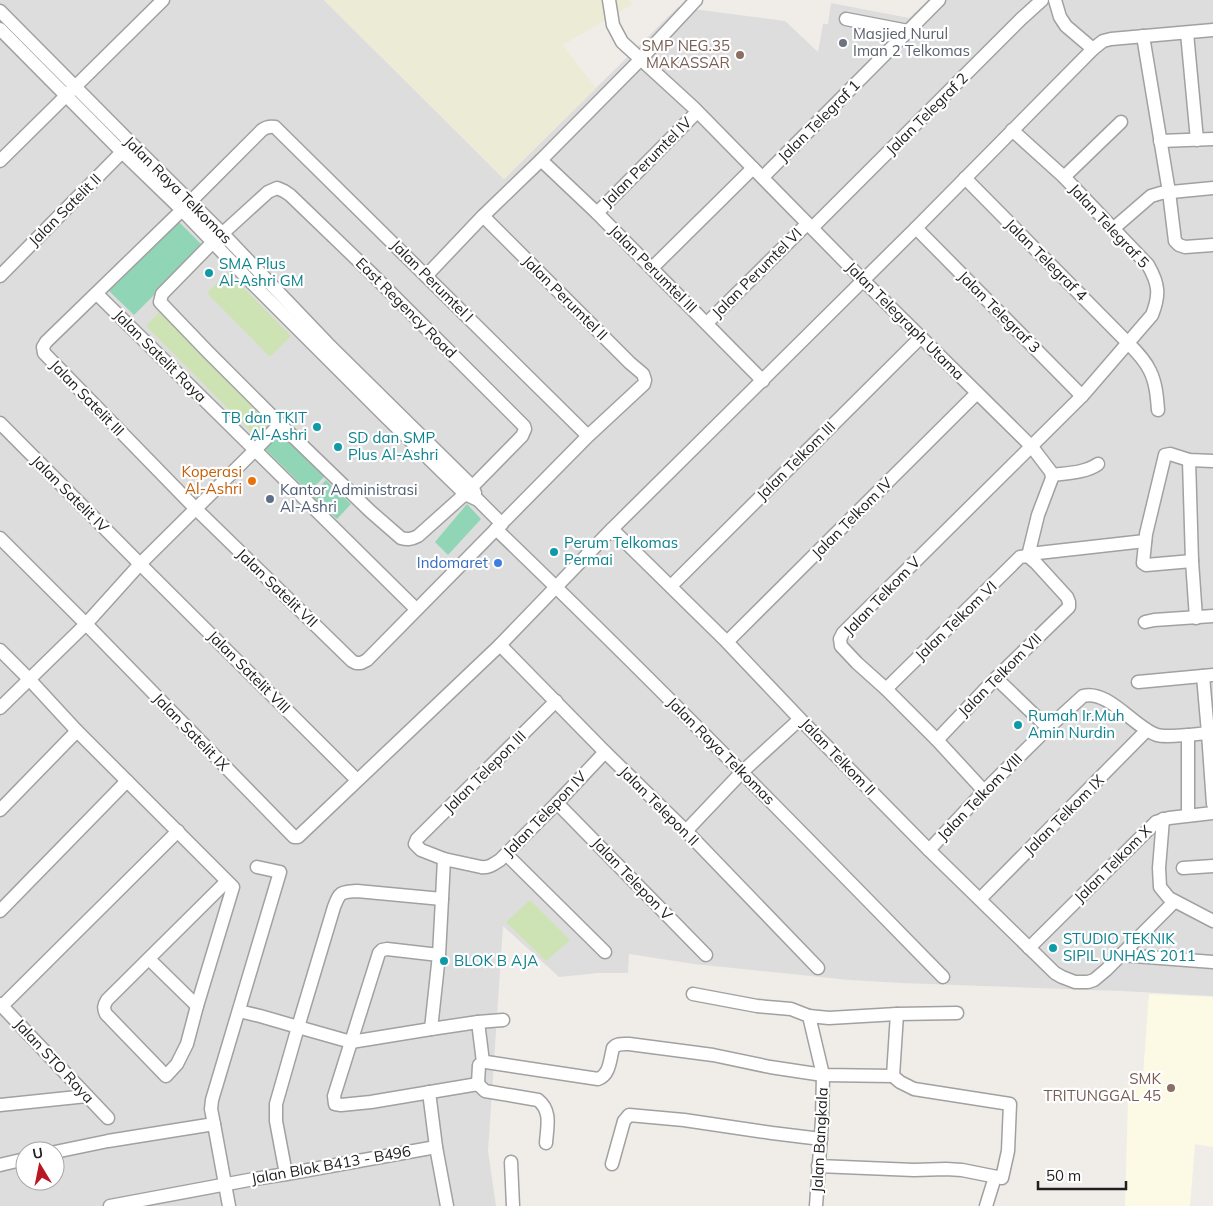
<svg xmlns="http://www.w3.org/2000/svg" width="1213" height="1206" font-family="Mulish,sans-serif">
	<rect width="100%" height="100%" fill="#f0ede8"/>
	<path fill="#dedddd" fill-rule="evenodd" d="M0 0H324L504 179 678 7 785 21 818 52 823 24H828L831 3 909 18 928 0H1213V996L1121 991 902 983 849 980 694 964 629 954 628 973H598L559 977 503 926 488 1151 496 1206H0ZM25 1151H55V1181H25Z"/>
	<path fill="#fcfae5" d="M1149 994 1213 997V1147L1195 1144 1190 1206H1125L1128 1101 1131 1073 1143 1075Z"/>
	<path fill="#ececd6" d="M324 0H629L633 4 563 45 596 88 504 179Z"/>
	<g fill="#cee3b4">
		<path d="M228 272 291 336 270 357 207 293Z"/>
		<path d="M159 312 271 425 257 438 146 326Z"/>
		<path d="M530 900 570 940 546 961 506 922Z"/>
	</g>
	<g fill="#90d5b6">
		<path d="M179 222 203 246 134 315 109 291Z"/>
		<path d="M280 433 325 476 309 492 265 449Z"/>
		<path d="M326 480 351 504 337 519 311 495Z"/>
		<path d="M467 504 481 519 448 555 435 542Z"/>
	</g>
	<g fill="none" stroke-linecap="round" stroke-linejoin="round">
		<g stroke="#a1a1a1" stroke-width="15">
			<g id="street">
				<path d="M609 0 613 25 622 42 694 108 863 280 1032 447 1051 472 1052 478 1038 515 1028 556 1036 563 1067 597 1069 602V607L996 678 937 740"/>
				<path d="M1055 0 1060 17 1066 26 1093 49"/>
				<path d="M0 11 131 143 223 234 328 344 472 486 475 493"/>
				<path d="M846 19 908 31"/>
				<path d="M0 29 122 152 182 210 247 278 385 416 465 494 478 500 502 524"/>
				<path d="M1187 33 1197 140"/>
				<path d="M1143 36 1169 192 1175 241 1179 245 1185 247 1213 245"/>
				<path d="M1160 141 1213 139"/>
				<path d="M541 160 597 213 763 381"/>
				<path d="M0 161 163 0"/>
				<path d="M763 177 939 0"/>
				<path d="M1064 177 1121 122"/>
				<path d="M965 178 1128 343C1136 351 1145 360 1150 371 1156 383 1157 397 1158 410"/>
				<path d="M277 188 284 191 290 195 371 273 524 426 525 429 522 436 465 494 418 536C412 539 408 540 401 538L370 511 280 424 208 352 160 302 162 294 212 243 268 192Z"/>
				<path d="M597 213 697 112"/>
				<path d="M483 216 630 363 643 374 645 380 644 384 588 436 367 660 361 663H356L352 661 195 508 44 353 43 347 46 342 182 210 262 130C266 127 269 126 275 127L588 436"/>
				<path d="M812 228 1021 19 1042 0"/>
				<path d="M916 228 1082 396"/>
				<path d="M1114 228 1151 196 1161 193 1213 188"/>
				<path d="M652 268 753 168"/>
				<path d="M0 276 127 147"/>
				<path d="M426 276 483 216 541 160 640 60 696 0"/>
				<path d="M97 294 416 609"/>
				<path d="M707 323 807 224"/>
				<path d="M0 423 140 564 357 780"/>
				<path d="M1189 460 1192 561 1196 618"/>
				<path d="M1052 475C1067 473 1085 473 1098 464"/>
				<path d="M496 529C648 675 795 826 943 977"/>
				<path d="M612 529 727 642 800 719 929 850 1055 973 1062 977 1075 982H1088L1094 980 1106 970 1174 902"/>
				<path d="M0 538 86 624 294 837H298L500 645 612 529 916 228 1093 49 1103 41 1111 39 1213 30"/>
				<path d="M1029 554 1145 541"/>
				<path d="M1192 561 1146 565 1143 563 1146 534 1165 455 1170 454 1189 460 1213 461"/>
				<path d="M671 586 921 337"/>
				<path d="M1145 622 1154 620 1213 616"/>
				<path d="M727 642 977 393"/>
				<path d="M500 645 605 752 686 831 818 968"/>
				<path d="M0 650 29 679 77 731 233 887 197 1006 187 1044 177 1064 166 1076 106 1014C103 1008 104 1005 107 1000L227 881"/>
				<path d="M996 678 1048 728"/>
				<path d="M1138 682 1213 675"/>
				<path d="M886 689 1020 557 1028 556"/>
				<path d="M0 708 86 624 140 564 255 450 280 424"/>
				<path d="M1208 733 1213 804"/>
				<path d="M984 791 937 740 886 689 857 663 841 646 840 639 843 633 1082 396 1152 315C1160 295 1159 284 1148 265L1064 177 1012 130"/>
				<path d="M557 803 706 955"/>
				<path d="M0 810 77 731"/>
				<path d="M1188 815V735"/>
				<path d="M1163 819 1159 868 1160 887 1169 898 1213 921"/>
				<path d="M686 831 742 772 800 719"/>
				<path d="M929 850 984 791 1048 728 1083 696C1108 689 1135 728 1157 735 1167 738 1196 734 1208 733L1203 676"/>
				<path d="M506 854 605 952"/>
				<path d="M444 859 421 850 415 844 417 839 556 701"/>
				<path d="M1183 868 1213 866"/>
				<path d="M980 899 1147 730"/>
				<path d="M0 911 127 781"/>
				<path d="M1029 948 1156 822 1169 818 1213 813"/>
				<path d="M439 955 387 949 382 950 379 953 334 1096 335 1104 341 1105 371 1102 478 1084 485 1091 538 1100C552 1111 547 1127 546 1143"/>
				<path d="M1120 955 1213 962"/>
				<path d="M149 959 197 1006"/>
				<path d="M693 994 757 1006 791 1009 809 1016 823 1075 822 1120 816 1206"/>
				<path d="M0 1004 108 1118"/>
				<path d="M2 1006 178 831"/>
				<path d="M239 1011 260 1016 298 1027 351 1042 431 1029 439 955 442 899"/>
				<path d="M809 1016 829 1018 897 1014 957 1013"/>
				<path d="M478 1022 483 1062"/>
				<path d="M431 1029 478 1022 503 1020"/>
				<path d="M478 1084 479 1065 483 1062H486L598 1079C610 1075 610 1059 613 1048 617 1043 623 1044 629 1044L713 1055 770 1067 823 1075 893 1076 897 1014"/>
				<path d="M429 1092 436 1147 447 1206"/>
				<path d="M0 1105 87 1096"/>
				<path d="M55 1152 108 1141 214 1124"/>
				<path d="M511 1162 513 1206"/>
				<path d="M612 1164 624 1121 629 1115 684 1120 772 1133 821 1139"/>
				<path d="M0 1165 25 1159"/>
				<path d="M818 1166 914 1170 946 1169 962 1170 1002 1178 1008 1151 1010 1104 914 1089 900 1082 893 1076"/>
				<path d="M286 1174 276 1121V1104L298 1027 334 907C340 892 340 892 357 891L442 899 444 859 481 867C489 868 494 864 500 860L557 803 605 752"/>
				<path d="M110 1206 254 1179 286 1174 436 1147"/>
				<path d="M229 1206 214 1124 211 1109 212 1100 280 872 257 867"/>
				<path d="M986 1206 995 1177"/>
			</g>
		</g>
		<use href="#street" stroke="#fff" stroke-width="12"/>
	</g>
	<circle fill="#6b7280" stroke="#fff" stroke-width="2" cx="843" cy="43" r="5"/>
	<g fill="#8d6e63" stroke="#fff" stroke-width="2">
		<circle cx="740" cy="55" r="5"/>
		<circle cx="1171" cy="1088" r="5"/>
	</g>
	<g fill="#0f9aa8" stroke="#fff" stroke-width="2">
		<circle cx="209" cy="273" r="5"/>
		<circle cx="317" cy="427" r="5"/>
		<circle cx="338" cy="447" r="5"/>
		<circle cx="554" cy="552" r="5"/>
		<circle cx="1018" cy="725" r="5"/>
		<circle cx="1053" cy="948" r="5"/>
		<circle cx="444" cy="961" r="5"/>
	</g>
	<circle fill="#e8710a" stroke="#fff" stroke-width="2" cx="252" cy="481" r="5"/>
	<circle fill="#5c6f8a" stroke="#fff" stroke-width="2" cx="270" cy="499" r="5"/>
	<circle fill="#3f7fe0" stroke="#fff" stroke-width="2" cx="498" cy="563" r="5"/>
	<g text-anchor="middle" stroke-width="4.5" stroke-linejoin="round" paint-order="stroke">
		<g font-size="15" fill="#5b616d" stroke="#fff" text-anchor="start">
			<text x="853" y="39">Masjied Nurul<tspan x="853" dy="17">Iman 2 Telkomas</tspan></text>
		</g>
		<g font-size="15" fill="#785e54" stroke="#fff" text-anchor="end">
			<text x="730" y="51">SMP NEG.35<tspan x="730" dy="17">MAKASSAR</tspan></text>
			<text x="1161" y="1084">SMK<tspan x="1161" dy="17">TRITUNGGAL 45</tspan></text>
		</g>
		<g font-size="15" fill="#202020" stroke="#fff">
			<text transform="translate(927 114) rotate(-45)" y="5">Jalan Telegraf 2</text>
			<text transform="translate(819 121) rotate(-45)" y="5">Jalan Telegraf 1</text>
			<text transform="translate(647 162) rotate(-45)" y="5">Jalan Perumtel IV</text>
			<text transform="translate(178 190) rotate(45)" y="5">Jalan Raya Telkomas</text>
			<text transform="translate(65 210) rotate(-45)" y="5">Jalan Satelit II</text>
			<text transform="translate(1109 226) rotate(47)" y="5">Jalan Telegraf 5</text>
			<text transform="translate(1046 260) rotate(45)" y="5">Jalan Telegraf 4</text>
			<text transform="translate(653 269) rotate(45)" y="5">Jalan Perumtel III</text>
			<text transform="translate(757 273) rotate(-45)" y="5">Jalan Perumtel VI</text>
			<text transform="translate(432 281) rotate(45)" y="5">Jalan Perumtel I</text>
			<text transform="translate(565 298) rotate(45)" y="5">Jalan Perumtel II</text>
			<text transform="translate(406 308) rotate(45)" y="5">East Regency Road</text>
			<text transform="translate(999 312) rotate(45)" y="5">Jalan Telegraf 3</text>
			<text transform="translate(905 321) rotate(45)" y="5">Jalan Telegraph Utama</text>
			<text transform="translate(160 356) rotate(45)" y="5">Jalan Satelit Raya</text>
			<text transform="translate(87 398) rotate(46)" y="5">Jalan Satelit III</text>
			<text transform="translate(796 461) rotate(-45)" y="5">Jalan Telkom III</text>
			<text transform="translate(70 494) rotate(45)" y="5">Jalan Satelit IV</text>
			<text transform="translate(852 518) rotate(-45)" y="5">Jalan Telkom IV</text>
			<text transform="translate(277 588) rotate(44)" y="5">Jalan Satelit VII</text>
			<text transform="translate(882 596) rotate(-46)" y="5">Jalan Telkom V</text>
			<text transform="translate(956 621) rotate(-44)" y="5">Jalan Telkom VI</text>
			<text transform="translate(249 672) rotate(45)" y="5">Jalan Satelit VIII</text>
			<text transform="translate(1000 675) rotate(-45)" y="5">Jalan Telkom VII</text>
			<text transform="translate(191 732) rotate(46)" y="5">Jalan Satelit IX</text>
			<text transform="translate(721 751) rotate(45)" y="5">Jalan Raya Telkomas</text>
			<text transform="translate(838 757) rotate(46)" y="5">Jalan Telkom II</text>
			<text transform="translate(485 772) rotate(-45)" y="5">Jalan Telepon III</text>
			<text transform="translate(980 797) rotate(-46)" y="5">Jalan Telkom VIII</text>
			<text transform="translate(659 806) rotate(45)" y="5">Jalan Telepon II</text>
			<text transform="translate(545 814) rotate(-46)" y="5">Jalan Telepon IV</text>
			<text transform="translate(1064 815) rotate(-45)" y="5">Jalan Telkom IX</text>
			<text transform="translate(1113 864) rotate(-45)" y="5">Jalan Telkom X</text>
			<text transform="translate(632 879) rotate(46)" y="5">Jalan Telepon V</text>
			<text transform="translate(54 1061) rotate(47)" y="5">Jalan STO Raya</text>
			<text transform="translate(820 1140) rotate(-87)" y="5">Jalan Bangkala</text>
			<text transform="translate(331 1165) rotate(-10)" y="5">Jalan Blok B413 - B496</text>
		</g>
		<g font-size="15" fill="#0d838f" stroke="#fff" text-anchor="start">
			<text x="219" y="269">SMA Plus<tspan x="219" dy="17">Al-Ashri GM</tspan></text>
			<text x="307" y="423" text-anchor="end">TB dan TKIT<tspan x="307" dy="17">Al-Ashri</tspan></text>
			<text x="348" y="443">SD dan SMP<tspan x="348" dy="17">Plus Al-Ashri</tspan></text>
			<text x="564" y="548">Perum Telkomas<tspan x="564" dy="17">Permai</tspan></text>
			<text x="1028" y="721">Rumah Ir.Muh<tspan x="1028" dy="17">Amin Nurdin</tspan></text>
			<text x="1063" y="944">STUDIO TEKNIK<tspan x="1063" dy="17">SIPIL UNHAS 2011</tspan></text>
			<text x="454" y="966">BLOK B AJA</text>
		</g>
		<g font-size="15" fill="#c56008" stroke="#fff" text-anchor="end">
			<text x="242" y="477">Koperasi<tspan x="242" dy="17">Al-Ashri</tspan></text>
		</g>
		<g font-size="15" fill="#4e5e75" stroke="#fff" text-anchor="start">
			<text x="280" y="495">Kantor Administrasi<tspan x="280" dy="17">Al-Ashri</tspan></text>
		</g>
		<g font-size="15" fill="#366cbe" stroke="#fff" text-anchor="end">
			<text x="488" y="568">Indomaret</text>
		</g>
	</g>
	<g transform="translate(40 1166) rotate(350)"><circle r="24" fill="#ffffff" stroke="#a6a6a6"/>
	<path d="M0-4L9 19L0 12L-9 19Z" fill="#b81823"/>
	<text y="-8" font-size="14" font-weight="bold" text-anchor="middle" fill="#202020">U</text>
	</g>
	<path d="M1038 1181v8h88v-8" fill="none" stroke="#202020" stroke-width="2.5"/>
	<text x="1046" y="1181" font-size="15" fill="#202020" stroke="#ffffff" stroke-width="4" paint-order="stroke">50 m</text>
</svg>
